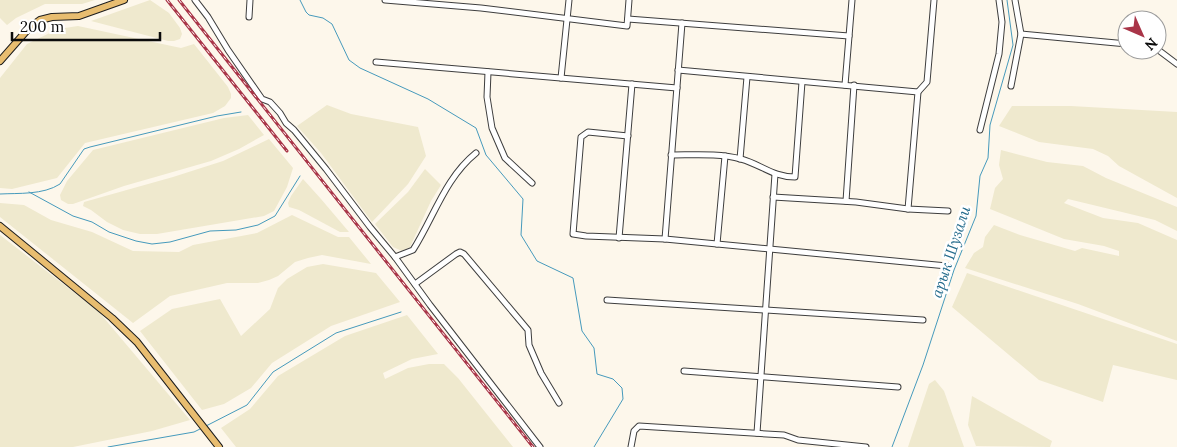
<svg xmlns="http://www.w3.org/2000/svg" width="1177" height="447" font-family="Lora,serif">
	<rect width="100%" height="100%" fill="#fdf7eb"/>
	<g fill="#efe9ce">
		<path d="M0 0H95L82 4H45L16 18 7 25 0 18Z"/>
		<path d="M150 0 169 13 180 28 182 34 180 39 174 41H168L91 21Z"/>
		<path d="M78 26 181 48 194 44 228 87 231 94V98L225 106 213 113 85 143 57 178 12 189 0 188V78L27 44 58 29Z"/>
		<path d="M327 105 351 114 418 127 426 156 408 184 372 222 321 153 297 126Z"/>
		<path d="M1012 106H1071L1177 112V198L1119 166 1108 156 1093 149 1039 142 999 126Z"/>
		<path d="M248 115 264 135 239 149 211 161 124 186 73 204H68L61 200 60 195 67 181 93 150 224 118Z"/>
		<path d="M269 139 293 168 287 187 274 211 264 216 157 234H140L123 230 107 222 91 210 83 206 84 202 173 177 223 161Z"/>
		<path d="M1001 150 1047 162 1083 166 1106 178 1177 207V231L1155 220 1068 199 1064 203 1103 218 1138 223 1177 240V341L1078 304 965 268 974 253 983 247 985 237 994 225 1020 235 1075 251 1082 248 1119 256V251L1104 246 1064 239 990 209 995 188 1003 179 999 165Z"/>
		<path d="M425 169 441 185 431 201 410 247 402 251 393 247 375 224 408 192Z"/>
		<path d="M303 179 321 199 349 232H340L299 210 289 207 288 203 291 196Z"/>
		<path d="M0 203 24 205 51 220 92 232 133 251 179 252 193 245 257 233 292 215 338 237H349L371 264 322 255 308 258 295 262 278 276 269 280 258 283H227L170 296 133 323 0 217Z"/>
		<path d="M0 235 98 311 190 420 152 431 73 447H0Z"/>
		<path d="M323 264 376 273 400 302 331 326 272 363 251 388 224 404 202 410 140 331 172 309 220 299 241 336 270 309 278 288 287 279 307 267Z"/>
		<path d="M967 273 1177 344V380L1113 365 1103 402 1039 380 952 307Z"/>
		<path d="M407 315 438 354 412 359 383 373 385 379 408 368 429 364H444L458 378 513 447H236L221 428 250 409 278 376 345 336Z"/>
		<path d="M935 380 944 391 964 447H908L929 384Z"/>
		<path d="M972 396 1052 441 1050 447 976 446 968 425Z"/>
	</g>
	<g fill="none" stroke-linecap="round" stroke-linejoin="round">
		<g stroke="#469abc" stroke-width="1">
			<path d="M300 0 306 12 309 15 323 18 332 24 349 60 360 68 428 99 476 128 486 155 523 199 521 235 537 261 573 278 582 331 594 348 597 374 613 379 622 388 623 399 594 447"/>
			<path d="M29 192 73 216 92 222 109 232 136 241 152 244 170 242 210 231 236 230 258 225 275 216 300 176"/>
			<path d="M0 194C19 193 43 195 60 184L84 149 90 147 217 116 241 112"/>
			<path d="M206 426 247 405 273 372 336 333 401 312"/>
			<path d="M108 447 194 432 200 429"/>
			<path d="M892 447 923 365 954 270 976 216 980 176 988 158 990 125 1013 45 1007 0"/>
		</g>
		<g stroke="#3e3e3e" stroke-width="7">
			<g id="minor">
				<path d="M195 0 208 17 228 50 262 99 270 102 280 113 286 123 294 130 326 169 370 227 395 257 430 305 540 447"/>
				<path d="M385 0 481 8 627 26 629 0"/>
				<path d="M249 17 250 0"/>
				<path d="M628 19 849 36"/>
				<path d="M1021 34 1127 44"/>
				<path d="M1157 49 1177 64"/>
				<path d="M376 62 677 88"/>
				<path d="M678 70 918 92"/>
				<path d="M488 72 487 97 492 128 505 158 532 183"/>
				<path d="M561 78 569 0"/>
				<path d="M845 85 852 0"/>
				<path d="M1011 86 1021 34 1015 0"/>
				<path d="M980 130 999 54 1002 22 999 0"/>
				<path d="M628 136 588 132 581 137 573 234 586 236 665 239 947 266"/>
				<path d="M671 155C694 155 719 153 741 159 762 165 773 177 795 177L802 82"/>
				<path d="M740 159 747 77"/>
				<path d="M773 197 856 202 908 209 948 211"/>
				<path d="M846 201 854 85"/>
				<path d="M908 209 918 92 927 82 934 0"/>
				<path d="M619 238 632 84"/>
				<path d="M665 239 682 23"/>
				<path d="M717 244 725 156"/>
				<path d="M395 257 413 250C434 217 445 178 476 153"/>
				<path d="M415 284 456 254 460 252 464 254 528 330 529 345 541 373 559 403"/>
				<path d="M607 300 923 320"/>
				<path d="M684 371 898 387"/>
				<path d="M757 433 775 174"/>
				<path d="M631 447 634 431 639 426 784 435 798 440 866 447"/>
			</g>
		</g>
		<g stroke="#1c1c1c" stroke-width="8">
			<g id="major">
				<path d="M0 61 29 28 40 20 52 17 79 16 124 0"/>
				<path d="M0 226 112 318 137 342 219 447"/>
			</g>
		</g>
		<use href="#minor" stroke="#fff" stroke-width="5"/>
		<use href="#major" stroke="#e8bd70" stroke-width="6"/>
		<g stroke="#a93548" stroke-width="3">
			<g id="rail">
				<path d="M167 0 287 151"/>
				<path d="M179 0 533 447"/>
			</g>
		</g>
		<use href="#rail" stroke="#fff" stroke-width="1" stroke-dasharray="4" stroke-linecap="butt"/>
	</g>
	<g text-anchor="middle" stroke-width="5" stroke-linejoin="round" paint-order="stroke">
		<g font-size="15" font-style="italic" fill="#246b8c" stroke="#fff">
			<text transform="translate(951 252) rotate(-72)" y="5">арык Шузали</text>
		</g>
	</g>
	<g transform="translate(1142 35) rotate(135)"><circle r="24" fill="#ffffff" stroke="#9d9d9d"/>
	<path d="M0-4L9 19L0 12L-9 19Z" fill="#a93548"/>
	<text y="-8" font-size="14" font-weight="bold" text-anchor="middle" fill="#0b0b0b">N</text>
	</g>
	<path d="M12 32v8h148v-8" fill="none" stroke="#0b0b0b" stroke-width="2.5"/>
	<text x="20" y="32" font-size="15" fill="#0b0b0b" stroke="#ffffff" stroke-width="4" paint-order="stroke">200 m</text>
</svg>
